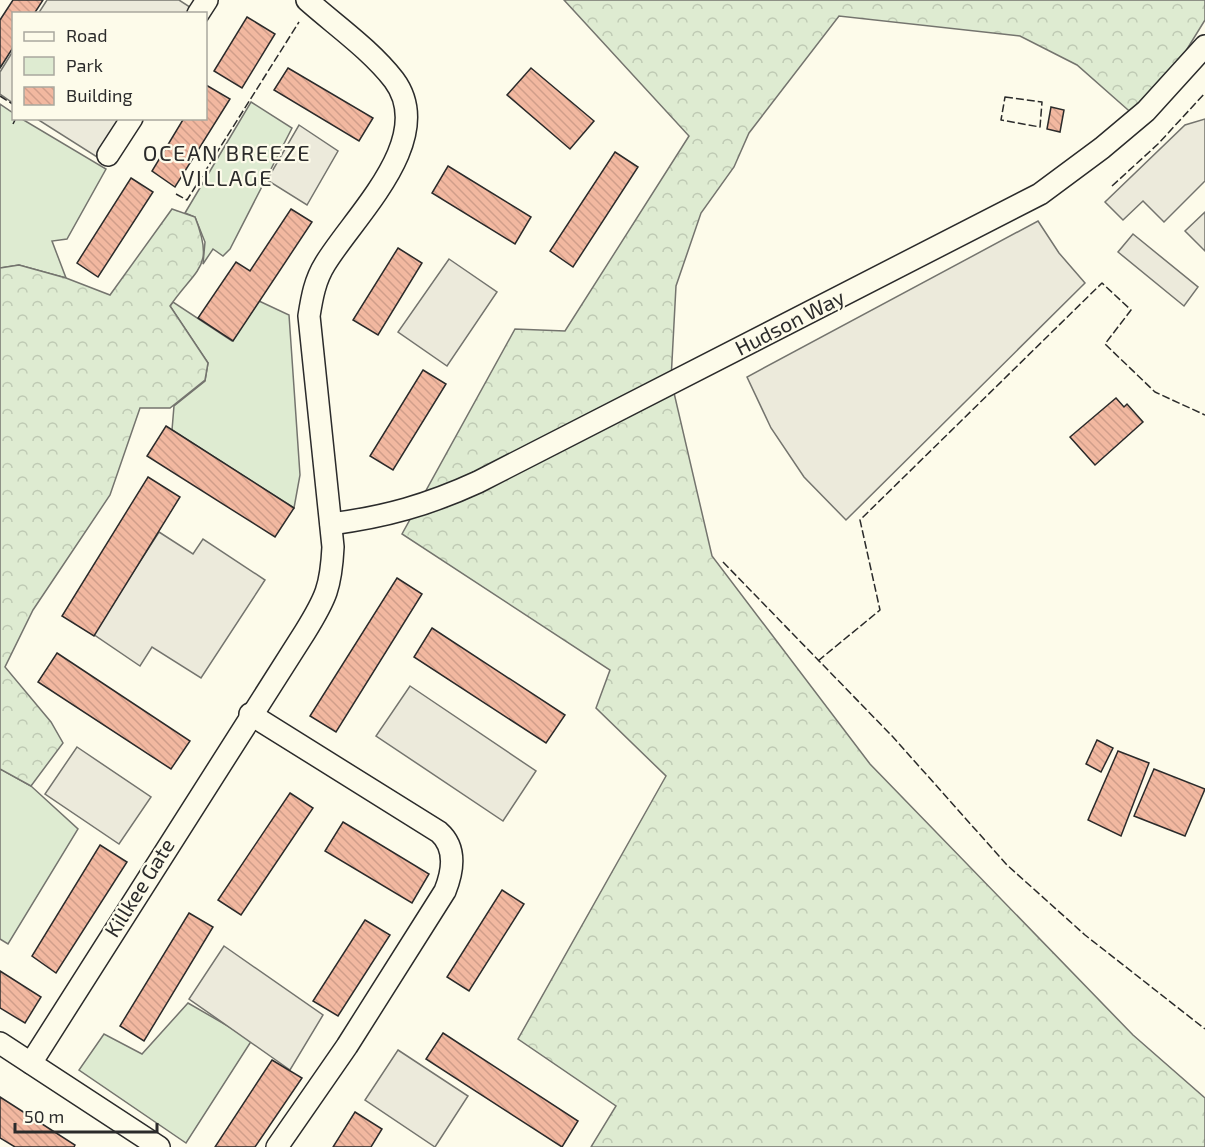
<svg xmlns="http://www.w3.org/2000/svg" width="1205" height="1147" font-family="'Exo 2',sans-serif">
	<defs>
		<pattern id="forest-crowns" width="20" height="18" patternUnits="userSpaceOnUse" patternTransform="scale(1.5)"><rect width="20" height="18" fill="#deebd1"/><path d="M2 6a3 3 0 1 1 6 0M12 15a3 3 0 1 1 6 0" fill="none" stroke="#bfcab4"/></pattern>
		<pattern id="building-back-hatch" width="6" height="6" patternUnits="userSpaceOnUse" patternTransform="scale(1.5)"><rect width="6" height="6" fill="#f2b8a0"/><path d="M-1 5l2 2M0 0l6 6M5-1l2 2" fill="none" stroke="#d09e8a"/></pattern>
	</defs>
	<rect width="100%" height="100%" fill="#fdfbea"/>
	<g fill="#deebd1" stroke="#74746e" stroke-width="1.5">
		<path d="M251 102 292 128 230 249 223 256 213 249 203 264 205 242 195 217 185 213Z"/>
		<path d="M0 104 13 113 14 118 22 119 106 169 67 239 52 241 66 278 19 265 0 268Z"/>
		<path d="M259 301 289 315 300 475 294 508 172 430 174 406 205 381 208 363 170 306 173 302 232 341Z"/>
		<path d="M0 769 31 786 78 829 8 944 0 939Z"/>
		<path d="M188 1003 252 1040 186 1143 79 1070 104 1034 142 1054Z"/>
	</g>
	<g fill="url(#forest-crowns)" stroke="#74746e" stroke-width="1.5">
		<path d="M564 0H1205V20L1184 54 1136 117 1077 65 1020 36 839 16 749 133 734 167 701 213 676 286 671 380 712 556 870 764 1133 1035 1205 1098V1147H591L616 1106 518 1039 666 776 596 708 610 670 402 534 515 329 565 331 689 136Z"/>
		<path d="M172 209 195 217C215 268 197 267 170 306L208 363 205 380 170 408H140L110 495 33 610 5 667 51 722 63 743 31 786 0 769V268L19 265 66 278 110 295Z"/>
	</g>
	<g fill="#eceadb" stroke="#74746e" stroke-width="1.5">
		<path d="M47 0H179L193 9 191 14H38Z"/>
		<path d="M13 51V103L0 94V72Z"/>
		<path d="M37 119H123L97 157Z"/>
		<path d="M1205 119V181L1164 222 1143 201 1123 220 1105 202 1185 125Z"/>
		<path d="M299 125 338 151 307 205 267 180Z"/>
		<path d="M1205 212V251L1185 231Z"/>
		<path d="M1038 221 1059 253 1085 283 846 520 804 477 771 428 747 377Z"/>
		<path d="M1133 234 1198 287 1184 306 1118 252Z"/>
		<path d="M449 259 497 292 447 366 398 332Z"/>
		<path d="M159 532 193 554 203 539 265 580 201 678 152 647 140 666 93 634Z"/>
		<path d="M410 686 536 771 503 821 376 736Z"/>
		<path d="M77 747 151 797 119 844 45 794Z"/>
		<path d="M224 946 323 1015 290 1070 189 999Z"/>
		<path d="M398 1050 468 1096 435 1147 365 1100Z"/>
	</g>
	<g fill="url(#building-back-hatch)" stroke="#2b2b2b" stroke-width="1.5">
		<path d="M13 0H43L34 14H14V46L0 68V20Z"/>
		<path d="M247 17 275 34 242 88 214 71Z"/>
		<path d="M288 68 373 118 359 141 274 90Z"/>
		<path d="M531 68 594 121 570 149 507 95Z"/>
		<path d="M206 85 230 99 175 187 152 171 184 118H206Z"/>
		<path d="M1051 107 1064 110 1060 132 1047 129Z"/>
		<path d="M615 152 638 167 573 267 550 251Z"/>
		<path d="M448 166 531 217 515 244 432 193Z"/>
		<path d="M131 178 153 192 98 277 77 263Z"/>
		<path d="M291 209 312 222 233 341 198 318 236 262 250 271Z"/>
		<path d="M398 248 422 263 378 335 353 320Z"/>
		<path d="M423 370 446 384 393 470 370 456Z"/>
		<path d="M1116 398 1124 407 1127 404 1143 422 1095 465 1070 437Z"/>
		<path d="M166 426 294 508 275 537 147 456Z"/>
		<path d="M148 477 180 497 94 636 62 616Z"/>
		<path d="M397 578 422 594 336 732 310 716Z"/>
		<path d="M432 628 565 715 546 743 414 657Z"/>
		<path d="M57 653 190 741 171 769 38 682Z"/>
		<path d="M1097 740 1113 748 1101 772 1086 764Z"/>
		<path d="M1118 751 1149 763 1121 836 1088 820Z"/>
		<path d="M1154 769 1205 789 1185 836 1134 816Z"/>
		<path d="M290 793 313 808 241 915 218 900Z"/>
		<path d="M343 822 429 874 412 903 325 851Z"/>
		<path d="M100 845 127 862 56 973 32 956Z"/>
		<path d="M502 890 524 904 469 991 447 977Z"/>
		<path d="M189 913 213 927 144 1041 120 1026Z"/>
		<path d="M365 920 390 935 338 1016 313 1001Z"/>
		<path d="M0 971 41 997 25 1023 0 1008Z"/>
		<path d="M443 1033 578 1121 562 1147 426 1059Z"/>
		<path d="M272 1060 302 1078 255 1147H215Z"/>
		<path d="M0 1097 75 1145 74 1147H15L0 1138Z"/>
		<path d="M355 1112 382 1129 371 1147H333Z"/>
	</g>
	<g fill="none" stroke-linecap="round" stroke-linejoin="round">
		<g stroke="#2b2b2b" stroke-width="24">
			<g id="minor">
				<path d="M198 14 207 0"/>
				<path d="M108 155 132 118"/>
				<path d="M331 524C385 517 428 505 478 482L1040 194 1102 148 1146 111 1205 46"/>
				<path d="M250 714 439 832C457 848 453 871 445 891L347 1046 277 1147"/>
				<path d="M0 1043 159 1147"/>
				<path d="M31 1063 305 632C326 598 331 587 333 547L309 316C312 297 315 280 325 264 354 216 438 139 394 80 371 50 335 25 307 0"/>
			</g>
		</g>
		<use href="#minor" stroke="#fdfbea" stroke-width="21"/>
		<g stroke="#2b2b2b" stroke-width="1.5" stroke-dasharray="8 3" stroke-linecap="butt">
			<path d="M0 96 14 105"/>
			<path d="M1005 97 1042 102 1040 127 1001 120Z"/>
			<path d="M13 124 16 118"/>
			<path d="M1112 186 1158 144 1205 93"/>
			<path d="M176 194 187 200 299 22"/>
			<path d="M723 562 893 737 1007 865 1085 935 1205 1029"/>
			<path d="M818 661 880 610 860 520 1102 283 1131 310 1105 344 1155 392 1205 415"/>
		</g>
	</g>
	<g text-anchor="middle" stroke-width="4.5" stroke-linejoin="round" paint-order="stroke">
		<g font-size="21" fill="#2b2b2b" stroke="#fdfbea">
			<text transform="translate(790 323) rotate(-27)" y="7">Hudson Way</text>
			<text transform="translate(140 888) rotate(-58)" y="7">Killkee Gate</text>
		</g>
		<g font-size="22" letter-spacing="1.5" fill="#2b2b2b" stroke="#fdfbea">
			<text x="227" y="161">OCEAN BREEZE<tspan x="227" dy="25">VILLAGE</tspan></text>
		</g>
	</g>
	<rect x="12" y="12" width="195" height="108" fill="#fdfbea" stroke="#a9a89e" stroke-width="1.5"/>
	<rect x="24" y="32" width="30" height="9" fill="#fdfbea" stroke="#a9a89e" stroke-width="1.5"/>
	<text x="66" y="42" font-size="18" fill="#2b2b2b">Road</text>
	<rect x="24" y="57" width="30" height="18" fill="#deebd1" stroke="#a9a89e" stroke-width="1.5"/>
	<text x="66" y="72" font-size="18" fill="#2b2b2b">Park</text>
	<rect x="24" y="87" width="30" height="18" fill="url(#building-back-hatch)" stroke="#a9a89e" stroke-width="1.5"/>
	<text x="66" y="102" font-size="18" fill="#2b2b2b">Building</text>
	<path d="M15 1123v9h142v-9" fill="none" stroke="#2b2b2b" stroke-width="3"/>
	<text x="24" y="1123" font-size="18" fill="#2b2b2b" stroke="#fdfbea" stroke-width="4.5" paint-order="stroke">50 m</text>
</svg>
